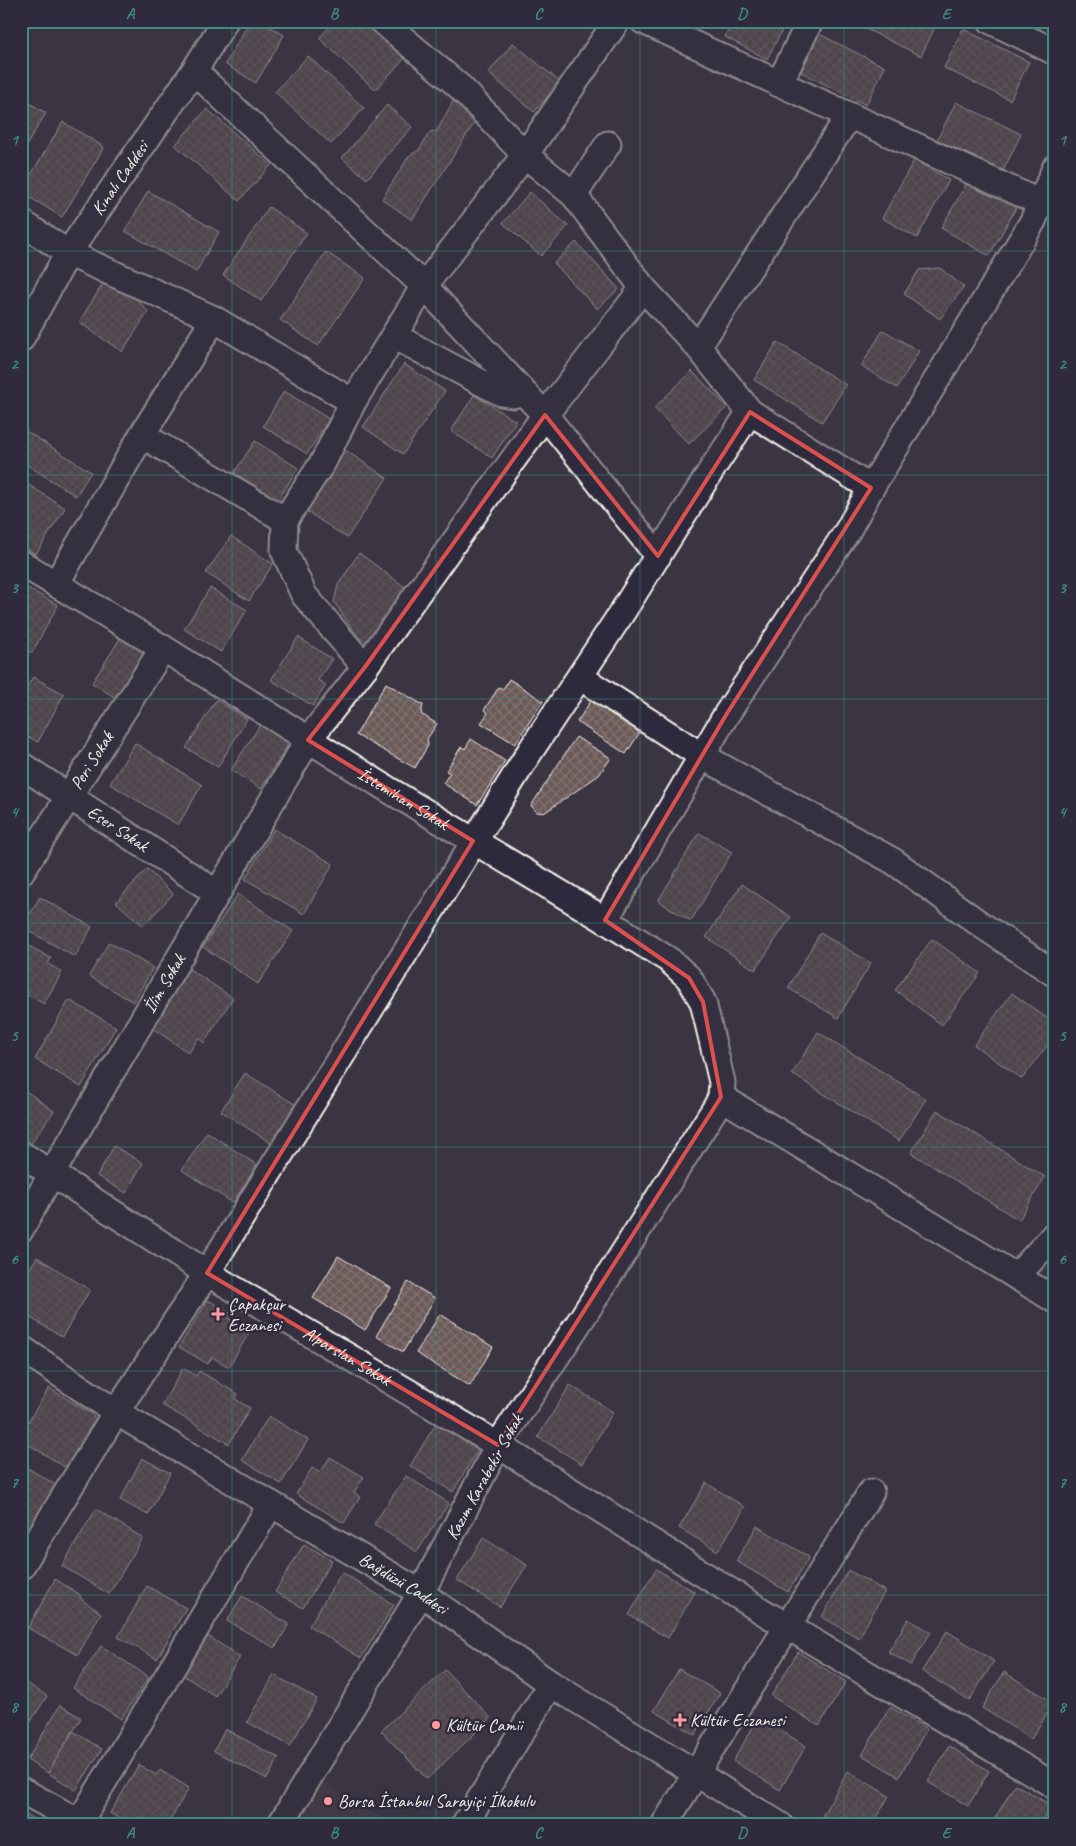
<svg xmlns="http://www.w3.org/2000/svg" width="1076" height="1846" font-family="Caveat,sans-serif">
	<defs>
		<pattern id="building-cross-hatch" width="8" height="8" patternUnits="userSpaceOnUse" patternTransform="scale(1.25)"><rect width="8" height="8" fill="#6b5a59"/><path d="M0 0l8 8M0 8l8-8" fill="none" stroke="#817271"/></pattern>
	</defs>
	<rect width="100%" height="100%" fill="#3b3443"/>
	<filter id="ink" filterUnits="userSpaceOnUse"><feTurbulence type="fractalNoise" baseFrequency=".02" numOctaves="2"/><feDisplacementMap in="SourceGraphic" scale="10" xChannelSelector="R" yChannelSelector="G"/><feConvolveMatrix kernelMatrix="1 2 1 2 8 2 1 2 1" color-interpolation-filters="sRGB"/></filter>
	<g filter="url(#ink)">
		<path fill="#493f4a" d="M317 1777 393 1825H287Z"/>
		<g fill="url(#building-cross-hatch)" stroke="#f4f1e8">
			<path d="M250 21H261L284 35 256 83 225 64Z"/>
			<path d="M335 21H372L408 55 375 90 319 38Z"/>
			<path d="M733 21H787L767 59 725 37Z"/>
			<path d="M857 21H938L921 56 856 24Z"/>
			<path d="M963 29 1029 62 1010 100 944 68Z"/>
			<path d="M819 34 885 67 866 105 801 72Z"/>
			<path d="M513 43 560 82 534 112 488 73Z"/>
			<path d="M308 56 364 108 331 144 275 92Z"/>
			<path d="M21 98 46 113 21 154Z"/>
			<path d="M453 101 477 119 412 220 382 199 409 156 419 150 430 132 437 131Z"/>
			<path d="M956 102 1021 134 1002 173 937 140Z"/>
			<path d="M387 105 412 127 367 179 342 158Z"/>
			<path d="M207 109 271 165 239 201 175 145Z"/>
			<path d="M63 122 104 147 62 217 21 192V191Z"/>
			<path d="M914 160 949 180 917 238 882 218Z"/>
			<path d="M969 179 1017 206 989 256 941 228Z"/>
			<path d="M148 191 219 232 196 272 125 231Z"/>
			<path d="M530 192 568 226 541 256 503 223Z"/>
			<path d="M269 207 307 233 261 301 223 275Z"/>
			<path d="M576 242 619 289 597 309 554 263Z"/>
			<path d="M326 252 365 278 318 346 280 320Z"/>
			<path d="M940 268 964 287 940 319 904 294 919 270Z"/>
			<path d="M104 282 114 289 118 288 137 299 148 312 122 352 79 322Z"/>
			<path d="M883 330 919 351 897 388 861 366Z"/>
			<path d="M777 342 846 385 822 422 754 380Z"/>
			<path d="M404 364 445 391 403 454 363 427Z"/>
			<path d="M692 371 727 407 689 444 654 408Z"/>
			<path d="M284 391 329 419 307 454 263 426Z"/>
			<path d="M474 395 516 421 492 458 451 431Z"/>
			<path d="M21 428 91 472 76 496 21 461Z"/>
			<path d="M255 441 298 468 278 500 234 473Z"/>
			<path d="M345 450 387 478 347 538 306 511Z"/>
			<path d="M21 480 65 508 36 554 21 545Z"/>
			<path d="M231 536 273 564 249 601 206 573Z"/>
			<path d="M359 553 405 587 367 642 358 637 334 602 338 585Z"/>
			<path d="M27 588 58 605 32 653 21 647V599Z"/>
			<path d="M210 588 247 610 221 652 184 629Z"/>
			<path d="M121 637 145 653 116 698 92 683Z"/>
			<path d="M298 637 332 659 318 680 326 685 313 706 271 680Z"/>
			<path d="M33 677 64 694 38 742 21 733V697Z"/>
			<path d="M509 679 543 701 515 744 481 723 488 713 484 710 499 687 503 689Z"/>
			<path d="M386 683 423 705 421 714 437 724 427 739 428 745 415 768 356 735Z"/>
			<path d="M596 693 645 724 626 754 577 722Z"/>
			<path d="M216 700 247 719 218 767 186 748Z"/>
			<path d="M262 722 291 740 261 789 231 770Z"/>
			<path d="M576 737 611 758 599 775 544 813 537 812 531 806Z"/>
			<path d="M471 739 505 761 477 805 443 783 450 773 446 771 461 747 465 749Z"/>
			<path d="M135 743 202 785 178 825 110 784Z"/>
			<path d="M274 829 333 864 304 914 245 879Z"/>
			<path d="M699 833 732 852 691 921 658 901Z"/>
			<path d="M147 869 173 894 143 926 116 902Z"/>
			<path d="M742 884 791 917 755 970 706 937Z"/>
			<path d="M238 894 293 931 258 984 203 947Z"/>
			<path d="M40 897 92 927 75 957 22 927Z"/>
			<path d="M820 933 871 963 838 1018 788 988Z"/>
			<path d="M932 939 980 973 942 1025 895 990Z"/>
			<path d="M109 942 153 968 133 1002 89 976Z"/>
			<path d="M25 944 51 958 48 964 62 972 44 1004 21 991V948H23Z"/>
			<path d="M188 968 233 998 204 1043 198 1038 189 1053 149 1026Z"/>
			<path d="M1012 993 1055 1024V1035L1022 1079 974 1045Z"/>
			<path d="M69 1000 116 1027 81 1087 35 1059Z"/>
			<path d="M818 1032 926 1099 899 1141 792 1074Z"/>
			<path d="M245 1073 296 1105 271 1143 221 1111Z"/>
			<path d="M23 1089 54 1111 27 1149 21 1144V1092Z"/>
			<path d="M937 1110 1045 1177 1019 1220 911 1153Z"/>
			<path d="M207 1132 257 1165 233 1203 182 1170Z"/>
			<path d="M114 1146 143 1163 126 1193 97 1176Z"/>
			<path d="M338 1256 391 1288 365 1330 313 1298Z"/>
			<path d="M37 1257 90 1290 62 1337 21 1312V1282Z"/>
			<path d="M408 1282 435 1298 403 1352 376 1336Z"/>
			<path d="M208 1300 231 1314 228 1318 250 1331 229 1367 212 1357 208 1364 179 1347Z"/>
			<path d="M440 1314 493 1347 470 1386 416 1353Z"/>
			<path d="M183 1368 196 1376 199 1371 238 1394 235 1399 250 1408 229 1444 162 1405Z"/>
			<path d="M570 1385 613 1412 582 1464 538 1437Z"/>
			<path d="M49 1388 92 1414 98 1424 70 1470 21 1440V1433Z"/>
			<path d="M269 1416 308 1440 281 1484 242 1460Z"/>
			<path d="M440 1417 482 1443 453 1492 410 1466Z"/>
			<path d="M330 1457 364 1477 354 1492 360 1497 344 1523 296 1494 312 1468 320 1473Z"/>
			<path d="M142 1458 170 1473 148 1515 120 1500Z"/>
			<path d="M21 1464 59 1487 30 1535 21 1530Z"/>
			<path d="M406 1476 449 1503 417 1552 374 1524Z"/>
			<path d="M706 1483 745 1507 718 1551 679 1528Z"/>
			<path d="M96 1509 143 1538 109 1594 62 1566Z"/>
			<path d="M757 1526 809 1557 788 1592 736 1561Z"/>
			<path d="M483 1538 527 1565 500 1607 457 1580Z"/>
			<path d="M304 1544 332 1560 303 1608 275 1592Z"/>
			<path d="M656 1569 695 1592 668 1638 629 1615Z"/>
			<path d="M848 1570 885 1591 859 1638 822 1617Z"/>
			<path d="M342 1572 394 1605 361 1658 309 1626Z"/>
			<path d="M55 1579 79 1594 82 1600 101 1613 78 1655 28 1628Z"/>
			<path d="M147 1586 186 1608 157 1659 118 1637Z"/>
			<path d="M242 1596 289 1624 275 1648 227 1621Z"/>
			<path d="M908 1619 931 1632 911 1665 888 1652Z"/>
			<path d="M947 1631 994 1661 969 1701 922 1671Z"/>
			<path d="M208 1636 240 1657 215 1696 183 1675Z"/>
			<path d="M101 1646 149 1677 121 1719 73 1688Z"/>
			<path d="M798 1652 846 1682 819 1726 771 1696Z"/>
			<path d="M679 1669 720 1693 695 1735 654 1711Z"/>
			<path d="M445 1670 491 1718 427 1779 381 1731Z"/>
			<path d="M1004 1672 1054 1703 1031 1739 982 1708Z"/>
			<path d="M274 1675 317 1699 290 1746 247 1722Z"/>
			<path d="M21 1680 47 1696 21 1737Z"/>
			<path d="M60 1705 81 1718 48 1773 27 1760Z"/>
			<path d="M890 1707 927 1729 899 1777 862 1755Z"/>
			<path d="M759 1717 806 1746 780 1790 733 1761Z"/>
			<path d="M225 1729 279 1758 267 1779 214 1751Z"/>
			<path d="M73 1731 102 1749 76 1790 48 1773Z"/>
			<path d="M949 1746 989 1771 968 1806 928 1782Z"/>
			<path d="M139 1765 156 1775 160 1770 189 1788 167 1825H153L142 1818 138 1825H130L110 1813Z"/>
			<path d="M848 1771 889 1796 872 1825H832L821 1818Z"/>
			<path d="M1015 1784 1052 1806 1041 1825H991Z"/>
			<path d="M27 1815 42 1825H21Z"/>
		</g>
		<g fill="none" stroke-linecap="round" stroke-linejoin="round">
			<g stroke="#f4f1e8" stroke-width="29">
				<g id="minor">
					<path d="M382 21 460 87 525 155 574 195 643 288 698 347 750 412 871 488"/>
					<path d="M643 21 1041 203"/>
					<path d="M991 21 1055 52"/>
					<path d="M194 71 424 286 545 415 658 556"/>
					<path d="M779 84 810 21"/>
					<path d="M574 195 608 144"/>
					<path d="M21 222 68 253 214 319 353 402"/>
					<path d="M394 336 501 393 513 395 522 391"/>
					<path id="s1" d="M21 339 68 253 194 71 225 21"/>
					<path d="M698 347 849 116"/>
					<path d="M142 435 285 520 284 551 304 595 365 667"/>
					<path d="M285 520 323 462 353 402 424 286 525 155 617 21"/>
					<path id="s2" d="M21 563 163 648 389 790 605 920 669 960 689 978 703 1002 722 1082 721 1097 716 1107 584 1315 498 1445 421 1593 280 1825"/>
					<path d="M56 584 142 435 214 319"/>
					<path d="M580 677 702 756 893 861 980 924 1055 974"/>
					<path id="s3" d="M21 765 217 893"/>
					<path id="s4" d="M21 872 163 648"/>
					<path d="M605 920 726 715 848 530 871 488 1033 221 1055 168"/>
					<path d="M721 1097 1055 1300"/>
					<path id="s5" d="M21 1154 207 1273 498 1445 765 1613 1055 1786"/>
					<path id="s6" d="M21 1229 52 1173 308 740 365 667 545 415 643 288"/>
					<path d="M1017 1276 1055 1234"/>
					<path id="s7" d="M21 1348 116 1412 421 1593 551 1684 780 1825"/>
					<path d="M21 1567 116 1412 207 1273 529 753 623 611 714 466 750 412"/>
					<path d="M21 1790 85 1825"/>
					<path d="M80 1821 271 1504"/>
					<path d="M464 1825 551 1684"/>
					<path d="M664 1825 871 1492"/>
				</g>
			</g>
			<use href="#minor" stroke="#2f2a3d" stroke-width="25"/>
		</g>
	</g>
	<path d="M0 0H1076V1846H0ZM750 412 871 488 726 715 605 920 689 978 703 1002 721 1097 498 1445 207 1273 473 841 308 740 365 667 545 415 658 556Z" fill="#3b3443" fill-opacity=".55" fill-rule="evenodd"/>
	<path fill="none" stroke="#dc504e" stroke-width="4" stroke-linejoin="round" d="M750 412 871 488 726 715 605 920 689 978 703 1002 721 1097 498 1445 207 1273 473 841 308 740 365 667 545 415 658 556Z"/>
	<path fill="none" stroke="#3d8f86" stroke-width="1" stroke-opacity="0.55" d="M232 21V1825M436 21V1825M640 21V1825M844 21V1825M21 251H1055M21 475H1055M21 699H1055M21 923H1055M21 1147H1055M21 1371H1055M21 1595H1055"/>
	<g fill="#ff9aa2" stroke="#2f2a3d" stroke-width="2">
		<path d="M215.5 1306.5h5v5h5v5h-5v5h-5v-5h-5v-5h5z"/>
		<path d="M677.5 1712.5h5v5h5v5h-5v5h-5v-5h-5v-5h5z"/>
		<circle cx="436" cy="1725" r="5"/>
		<circle cx="328" cy="1801" r="5"/>
	</g>
	<g text-anchor="middle" stroke-width="5" stroke-linejoin="round" paint-order="stroke">
		<g font-size="18" fill="#f4f1e8" stroke="#2f2a3d">
			<text dy="6" stroke="none"><textPath href="#s1" startOffset="189">Kınalı Caddesi</textPath></text>
			<text dy="6" stroke="none"><textPath href="#s4" startOffset="132">Peri Sokak</textPath></text>
			<text dy="6" stroke="none"><textPath href="#s2" startOffset="449">İstemihan Sokak</textPath></text>
			<text dy="6" stroke="none"><textPath href="#s3" startOffset="116">Eser Sokak</textPath></text>
			<text dy="6" stroke="none"><textPath href="#s6" startOffset="284">İlim Sokak</textPath></text>
			<text dy="6" stroke="none"><textPath href="#s5" startOffset="384">Alparslan Sokak</textPath></text>
			<text transform="translate(484 1477) rotate(-61)" y="6">Kazım Karabekir Sokak</text>
			<text dy="6" stroke="none"><textPath href="#s7" startOffset="449">Bağdüzü Caddesi</textPath></text>
		</g>
		<g font-size="18" fill="#f4f1e8" stroke="#2f2a3d" text-anchor="start">
			<text x="228" y="1310">Çapakçur<tspan x="228" dy="21">Eczanesi</tspan></text>
			<text x="690" y="1726">Kültür Eczanesi</text>
			<text x="446" y="1731">Kültür Camii</text>
			<text x="338" y="1807">Borsa İstanbul Sarayiçi İlkokulu</text>
		</g>
	</g>
	<rect width="1076" height="1846" fill="none" stroke="#2f2a3d" stroke-width="55"/>
	<rect x="28" y="28" width="1020" height="1790" fill="none" stroke="#3d8f86" stroke-width="2"/>
	<g font-size="16" text-anchor="middle" font-weight="bold" fill="#3d8f86">
		<text x="130" y="19">A</text>
		<text x="334" y="19">B</text>
		<text x="538" y="19">C</text>
		<text x="742" y="19">D</text>
		<text x="946" y="19">E</text>
		<text x="14" y="145">1</text>
		<text x="1062" y="145">1</text>
		<text x="14" y="369">2</text>
		<text x="1062" y="369">2</text>
		<text x="14" y="593">3</text>
		<text x="1062" y="593">3</text>
		<text x="14" y="817">4</text>
		<text x="1062" y="817">4</text>
		<text x="14" y="1041">5</text>
		<text x="1062" y="1041">5</text>
		<text x="14" y="1264">6</text>
		<text x="1062" y="1264">6</text>
		<text x="14" y="1488">7</text>
		<text x="1062" y="1488">7</text>
		<text x="14" y="1712">8</text>
		<text x="1062" y="1712">8</text>
		<text x="130" y="1838">A</text>
		<text x="334" y="1838">B</text>
		<text x="538" y="1838">C</text>
		<text x="742" y="1838">D</text>
		<text x="946" y="1838">E</text>
	</g>
</svg>
